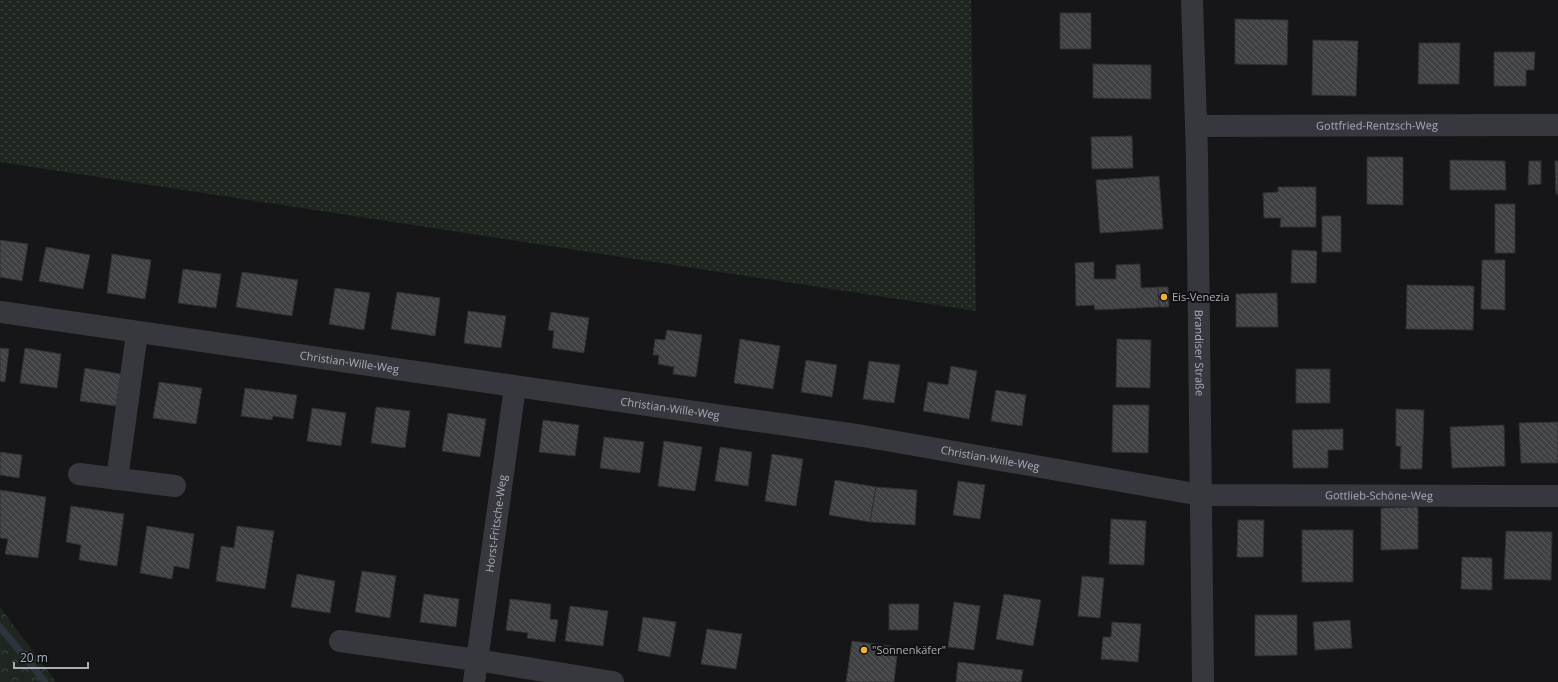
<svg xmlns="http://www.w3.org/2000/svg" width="1558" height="682" font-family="'Open Sans',sans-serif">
	<defs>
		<pattern id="grass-dots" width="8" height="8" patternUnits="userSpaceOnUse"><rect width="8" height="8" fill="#1e261f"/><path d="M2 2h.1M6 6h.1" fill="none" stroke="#3c433d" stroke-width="1.8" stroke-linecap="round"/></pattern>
		<pattern id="forest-crowns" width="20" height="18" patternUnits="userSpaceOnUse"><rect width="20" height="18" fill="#1e261f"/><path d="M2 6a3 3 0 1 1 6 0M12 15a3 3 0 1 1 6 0" fill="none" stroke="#3c433d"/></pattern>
		<pattern id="building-back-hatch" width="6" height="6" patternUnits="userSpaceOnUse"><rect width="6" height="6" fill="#404145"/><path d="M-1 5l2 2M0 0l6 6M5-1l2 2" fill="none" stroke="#595a5e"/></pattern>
	</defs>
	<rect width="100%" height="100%" fill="#161618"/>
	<path fill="url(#grass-dots)" d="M0 0H971L976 311 0 162Z"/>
	<path fill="url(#forest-crowns)" d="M0 607 56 682H0Z"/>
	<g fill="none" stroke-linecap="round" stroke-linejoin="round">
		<path stroke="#2c353c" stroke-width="7" d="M0 627 45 682"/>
	</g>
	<g fill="url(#building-back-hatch)" stroke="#303034">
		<rect x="1060" y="13" width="31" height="36"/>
		<path d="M1235 19 1288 20 1287 65 1235 64Z"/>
		<path d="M1313 40 1358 41 1356 96 1312 95Z"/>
		<path d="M1419 43H1460L1459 84H1418Z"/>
		<path d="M1494 52H1535L1534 70H1526V86H1494Z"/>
		<path d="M1093 64 1151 65V99L1093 98Z"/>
		<path d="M1132 136 1133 168 1092 169 1091 137Z"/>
		<path d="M1367 157H1403V205L1367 204Z"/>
		<path d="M1450 160 1505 161 1506 190H1450Z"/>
		<path d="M1529 161H1541V184L1528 185Z"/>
		<path d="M1555 161H1558V194H1556Z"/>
		<path d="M1159 176 1163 229 1100 233 1096 180Z"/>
		<path d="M1278 187H1316V227H1280L1281 218H1264L1263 193 1278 192Z"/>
		<rect x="1495" y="204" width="20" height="49"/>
		<rect x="1322" y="216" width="19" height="36"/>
		<path d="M0 240 28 244 22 281 0 277Z"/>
		<path d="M46 247 90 255 83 289 39 281Z"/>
		<path d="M1292 250 1317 251 1316 283H1291Z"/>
		<path d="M112 254 151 260 145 299 107 293Z"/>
		<path d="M1482 260H1505V310L1481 309Z"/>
		<path d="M1094 262V279H1116V265L1140 264 1141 288 1158 287 1159 307 1095 310 1094 305 1076 306 1075 263Z"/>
		<path d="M183 269 221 274 216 308 178 303Z"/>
		<path d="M242 272 298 280 292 316 236 307Z"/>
		<path d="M1407 285 1474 286 1473 330 1406 329Z"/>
		<path d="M1158 287H1168L1169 307H1159Z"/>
		<path d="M335 288 370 293 364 330 329 324Z"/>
		<path d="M397 292 440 298 435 336 391 329Z"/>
		<path d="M1277 293 1278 327H1236V294Z"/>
		<path d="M468 311 506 316 501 348 464 343Z"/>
		<path d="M551 312 589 318 584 353 552 348 554 331 548 330Z"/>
		<path d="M667 330 702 335 696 377 673 374 674 367 658 364 659 355H653L655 339 665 340Z"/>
		<path d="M740 339 780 346 773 389 734 383Z"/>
		<path d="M1117 339 1151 340 1150 388 1116 387Z"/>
		<path d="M0 348 9 349 5 382 0 381Z"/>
		<path d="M25 348 61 354 57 388 20 383Z"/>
		<path d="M806 360 837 365 832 397 801 392Z"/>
		<path d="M869 361 900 365 894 403 863 399Z"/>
		<path d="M951 366 977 371 969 419 923 411 928 382 948 385Z"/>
		<path d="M85 368 121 374 116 406 80 401Z"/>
		<rect x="1296" y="369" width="34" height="34"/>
		<path d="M159 382 202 388 196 424 153 418Z"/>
		<path d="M245 388 297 395 293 419 273 416 272 420 241 416Z"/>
		<path d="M996 390 1026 395 1022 426 991 421Z"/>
		<path d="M1113 405H1149L1148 453 1112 452Z"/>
		<path d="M376 407 410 411 405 448 371 443Z"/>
		<path d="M312 408 346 413 341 446 307 441Z"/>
		<path d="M1396 409 1424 410 1422 469H1400L1401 446H1396Z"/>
		<path d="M448 413 486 419 480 457 442 451Z"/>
		<path d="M543 420 579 425 575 456 539 452Z"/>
		<path d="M1558 422V463H1521L1519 423Z"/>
		<path d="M1504 425 1505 466 1452 468 1450 427Z"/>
		<path d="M1343 429V450H1328V468H1293L1292 430Z"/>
		<path d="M604 437 644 442 640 473 600 468Z"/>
		<path d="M664 441 702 447 695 491 658 486Z"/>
		<path d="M720 447 752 452 748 486 715 481Z"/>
		<path d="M0 452 22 455 19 478 0 475Z"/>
		<path d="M772 454 803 459 796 506 765 501Z"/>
		<path d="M835 480 876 487 870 522 829 515Z"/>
		<path d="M958 481 985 485 980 519 953 515Z"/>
		<path d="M876 487 917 490 915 525 870 522Z"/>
		<path d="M0 490 46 497 38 558 5 554 8 539 0 538Z"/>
		<path d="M71 506 124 514 117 566 79 560 81 545 66 542Z"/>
		<path d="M1418 507V549L1381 550V508Z"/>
		<path d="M1111 519 1146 521 1144 565 1109 564Z"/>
		<path d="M1238 520H1264L1263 557H1237Z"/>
		<path d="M147 526 194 534 189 569 174 566 172 579 140 573Z"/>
		<path d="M237 526 274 531 265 589 216 581 221 546 234 548Z"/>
		<rect x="1302" y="530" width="51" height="52"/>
		<path d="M1506 531 1552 532 1551 580 1504 579Z"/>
		<path d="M1462 557 1492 558V590L1461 589Z"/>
		<path d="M362 571 396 576 390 618 355 612Z"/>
		<path d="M297 574 335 581 330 613 291 607Z"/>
		<path d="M1082 576 1104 578 1100 618 1078 616Z"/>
		<path d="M424 594 459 599 456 627 420 622Z"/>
		<path d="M1004 594 1041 600 1033 646 996 639Z"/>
		<path d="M510 599 551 604 550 619 558 620 555 642 527 638 528 633 506 630Z"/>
		<path d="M954 602 980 606 974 650 948 647Z"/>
		<path d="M889 604H919L918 630H889Z"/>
		<path d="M570 606 608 611 603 646 565 641Z"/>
		<path d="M1255 615H1297V655L1255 656Z"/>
		<path d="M643 617 676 622 670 657 638 651Z"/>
		<path d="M1350 620 1352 648 1315 650 1313 622Z"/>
		<path d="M1112 622 1141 624 1138 662 1101 659 1103 637H1111Z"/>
		<path d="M707 629 742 634 736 669 701 664Z"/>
		<path d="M852 641 898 647 894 682H846Z"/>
		<path d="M958 662 1023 670 1021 682H956Z"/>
	</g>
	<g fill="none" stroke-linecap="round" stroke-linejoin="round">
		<g stroke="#37383d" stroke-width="22">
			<path id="s1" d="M1196 126 1558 125"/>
			<path id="s2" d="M0 312 863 436 1201 495 1558 496"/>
			<path d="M79 474 175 486"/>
			<path d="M117 479 137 333"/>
			<path d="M340 641 477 660 613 682"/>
			<path id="s3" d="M474 682 515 387"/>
		</g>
		<path stroke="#37383d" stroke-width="22" id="s4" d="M1192 0 1197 156 1203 682"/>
	</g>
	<g fill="#f2b134" stroke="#111113" stroke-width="1.5">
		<circle cx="1164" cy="297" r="4"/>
		<circle cx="864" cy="650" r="4"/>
	</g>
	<g text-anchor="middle" stroke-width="4" stroke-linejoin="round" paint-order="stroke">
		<g font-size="11" fill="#a8adb8" stroke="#111113">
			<text dy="4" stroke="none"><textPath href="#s1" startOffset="181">Gottfried-Rentzsch-Weg</textPath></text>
			<text dy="4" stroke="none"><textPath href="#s4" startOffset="353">Brandiser Straße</textPath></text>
			<text dy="4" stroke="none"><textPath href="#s2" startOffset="353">Christian-Wille-Weg</textPath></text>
			<text dy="4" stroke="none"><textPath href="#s2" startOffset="677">Christian-Wille-Weg</textPath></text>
			<text dy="4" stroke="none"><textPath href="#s2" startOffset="1001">Christian-Wille-Weg</textPath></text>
			<text dy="4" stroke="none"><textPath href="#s2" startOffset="1393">Gottlieb-Schöne-Weg</textPath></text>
			<text dy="4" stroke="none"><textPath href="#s3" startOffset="160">Horst-Fritsche-Weg</textPath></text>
		</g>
		<g font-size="11" fill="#a8adb8" stroke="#111113" text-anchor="start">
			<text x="1172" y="301">Eis-Venezia</text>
			<text x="872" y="654">"Sonnenkäfer"</text>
		</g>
	</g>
	<path d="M14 662v6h74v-6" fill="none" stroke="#a8adb8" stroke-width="2"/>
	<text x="20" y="662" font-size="12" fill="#a8adb8" stroke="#111113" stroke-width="3" paint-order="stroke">20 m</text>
</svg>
